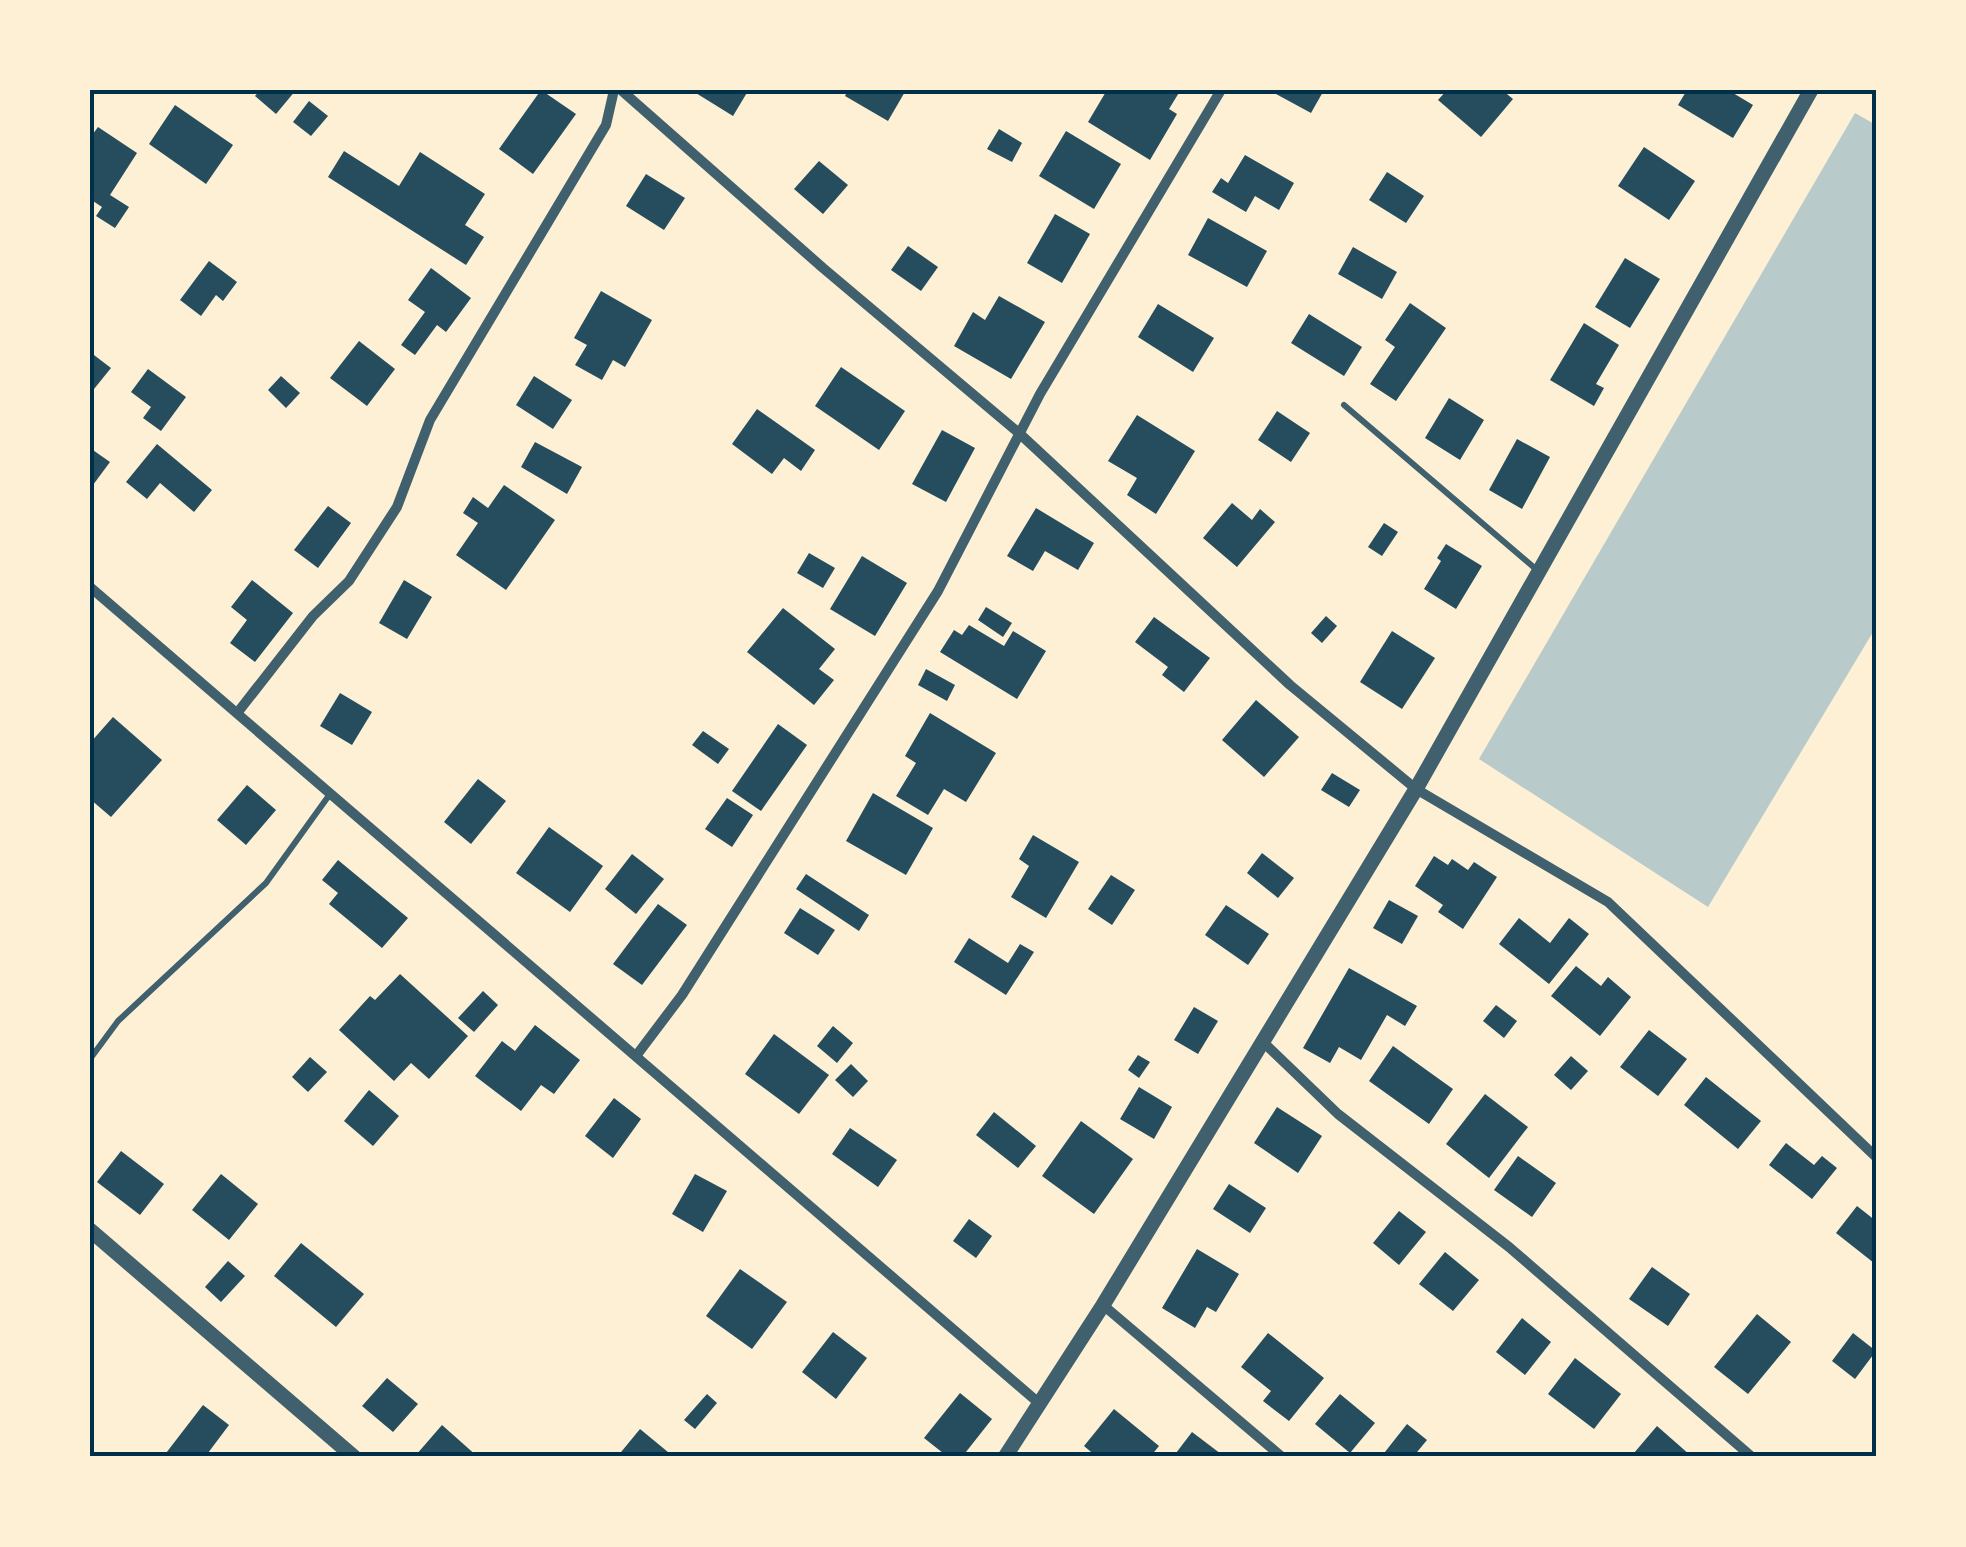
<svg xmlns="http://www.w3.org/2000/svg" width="1966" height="1547" font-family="'Sofia Sans Condensed',sans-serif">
	<rect width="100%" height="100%" fill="#fdf0d5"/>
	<path fill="#b9caca" d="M1855 113 1876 125V627L1708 907 1479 759Z"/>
	<g fill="#264d5e">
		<path d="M260 90H296L276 114 255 96Z"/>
		<path d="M541 90 576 114 533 174 499 149Z"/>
		<path d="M691 90H746L748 91 733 116Z"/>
		<path d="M848 90H906L888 121 845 96Z"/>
		<path d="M1107 90 1180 91 1169 109 1177 114 1150 160 1088 122Z"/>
		<path d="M1278 90H1324L1311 113 1276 94Z"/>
		<path d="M1447 90H1502L1513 99 1481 137 1438 100Z"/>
		<path d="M1687 90H1728L1753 105 1733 138 1678 105Z"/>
		<path d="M309 101 328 116 311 136 293 122Z"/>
		<path d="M175 105 233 145 206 184 149 144Z"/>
		<path d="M98 127 137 153 110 195 129 207 115 228 96 216 102 207 90 199V138Z"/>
		<path d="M999 129 1022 143 1012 162 987 149Z"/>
		<path d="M1066 131 1121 164 1094 209 1039 176Z"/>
		<path d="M1644 147 1695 181 1669 220 1618 186Z"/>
		<path d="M344 151 399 186 420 152 485 194 465 225 484 237 466 265 328 177Z"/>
		<path d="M1245 155 1294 183 1279 210 1255 196 1246 212 1212 192 1221 178 1228 183Z"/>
		<path d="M819 161 848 185 823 214 794 189Z"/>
		<path d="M1387 172 1424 196 1406 223 1369 200Z"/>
		<path d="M646 174 685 198 664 230 626 206Z"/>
		<path d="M1055 214 1090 234 1062 283 1027 263Z"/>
		<path d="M1208 218 1267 251 1247 287 1188 255Z"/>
		<path d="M908 246 938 267 921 291 891 270Z"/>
		<path d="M1353 247 1397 272 1382 299 1338 274Z"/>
		<path d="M1625 258 1660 279 1630 328 1595 307Z"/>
		<path d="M209 261 237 282 223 301 216 295 201 316 180 300Z"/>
		<path d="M431 268 471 298 446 332 437 325 415 355 401 345 425 312 408 300Z"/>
		<path d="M601 291 652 320 625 367 613 360 602 380 575 365 587 345 574 338Z"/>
		<path d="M999 296 1045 322 1011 379 954 346 973 312 985 320Z"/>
		<path d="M1410 303 1446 328 1396 401 1370 384 1395 347 1385 340Z"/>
		<path d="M1158 304 1214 338 1193 372 1138 337Z"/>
		<path d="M1309 314 1362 347 1344 376 1291 343Z"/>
		<path d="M1584 323 1619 345 1596 384 1604 388 1594 406 1550 380Z"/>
		<path d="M359 341 395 369 367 406 330 378Z"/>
		<path d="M90 352 111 368 94 389 90 386Z"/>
		<path d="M841 367 905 411 879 450 815 406Z"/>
		<path d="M148 369 186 397 161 431 143 418 151 407 131 392Z"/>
		<path d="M281 376 300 393 286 408 268 390Z"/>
		<path d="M534 376 572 400 553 429 516 405Z"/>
		<path d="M1449 398 1484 420 1460 460 1425 438Z"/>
		<path d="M757 409 815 450 801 471 784 458 772 474 732 444Z"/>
		<path d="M1277 411 1310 433 1291 462 1258 440Z"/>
		<path d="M1137 415 1195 451 1156 514 1127 495 1137 478 1108 461Z"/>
		<path d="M942 430 975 448 946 502 912 484Z"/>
		<path d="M1517 439 1550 457 1522 509 1489 490Z"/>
		<path d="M535 442 582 467 567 494 521 467Z"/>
		<path d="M157 444 212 490 194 512 160 483 147 499 126 482Z"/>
		<path d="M90 448 110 462 90 489Z"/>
		<path d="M504 485 555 520 506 590 456 555 478 523 463 513 473 497 488 508Z"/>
		<path d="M1232 503 1252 520 1260 509 1275 522 1237 567 1203 538Z"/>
		<path d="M328 506 351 523 318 568 294 550Z"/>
		<path d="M1036 508 1094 543 1078 570 1045 551 1033 571 1007 556Z"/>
		<path d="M1384 523 1398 532 1382 556 1368 547Z"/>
		<path d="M1446 544 1482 566 1456 609 1424 589 1441 561 1437 558Z"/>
		<path d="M809 553 835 568 823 588 797 573Z"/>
		<path d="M862 556 907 583 875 636 830 609Z"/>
		<path d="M252 580 293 613 255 662 230 643 247 620 231 607Z"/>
		<path d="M404 580 432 597 407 639 379 623Z"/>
		<path d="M986 607 1012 623 1003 637 978 620Z"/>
		<path d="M783 608 835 649 819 669 834 680 814 705 747 652Z"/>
		<path d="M1326 616 1337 626 1322 643 1311 633Z"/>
		<path d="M1154 617 1210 658 1184 692 1162 675 1168 667 1135 642Z"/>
		<path d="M969 625 1004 646 1013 631 1046 651 1017 699 940 652 954 630 962 635Z"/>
		<path d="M1392 631 1435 658 1402 709 1360 682Z"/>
		<path d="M926 669 955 685 947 701 918 685Z"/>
		<path d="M340 693 372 712 352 745 320 726Z"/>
		<path d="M1256 700 1299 737 1264 777 1222 740Z"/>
		<path d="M930 713 996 753 966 802 944 789 928 815 896 796 916 763 905 756Z"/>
		<path d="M113 717 162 760 111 817 90 799V743Z"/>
		<path d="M778 724 807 745 761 811 732 791Z"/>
		<path d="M703 731 729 749 718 764 692 745Z"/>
		<path d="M1332 773 1360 790 1349 807 1321 790Z"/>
		<path d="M478 779 506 801 471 844 444 822Z"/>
		<path d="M247 785 276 810 246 845 217 820Z"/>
		<path d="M873 793 933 828 906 875 846 841Z"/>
		<path d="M727 798 753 815 732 847 705 829Z"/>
		<path d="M549 827 603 866 570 912 516 873Z"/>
		<path d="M1033 835 1079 862 1046 918 1011 897 1029 866 1019 859Z"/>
		<path d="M1262 853 1294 878 1278 898 1247 873Z"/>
		<path d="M632 854 664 879 636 914 605 889Z"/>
		<path d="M1434 856 1448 865 1452 859 1468 870 1474 862 1497 877 1463 929 1438 912 1443 905 1415 886Z"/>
		<path d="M338 860 408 918 382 948 329 904 338 893 322 880Z"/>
		<path d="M806 874 869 915 859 931 796 889Z"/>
		<path d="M1111 875 1135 890 1112 925 1088 909Z"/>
		<path d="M1389 900 1418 916 1402 944 1373 928Z"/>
		<path d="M658 904 687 925 642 985 613 964Z"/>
		<path d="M1226 905 1269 934 1248 965 1205 935Z"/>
		<path d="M800 908 835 930 818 955 784 933Z"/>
		<path d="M1519 918 1550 943 1569 918 1589 934 1549 984 1499 944Z"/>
		<path d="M969 938 1008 963 1020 944 1034 952 1006 995 954 962Z"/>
		<path d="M1576 966 1601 986 1608 977 1631 997 1600 1036 1551 996Z"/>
		<path d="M1349 968 1417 1006 1405 1026 1387 1015 1361 1060 1339 1047 1330 1063 1303 1048Z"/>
		<path d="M400 974 468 1036 429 1079 411 1063 394 1081 339 1030 370 996 375 1000Z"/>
		<path d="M483 991 498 1005 474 1032 458 1018Z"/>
		<path d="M1496 1005 1517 1021 1504 1038 1483 1021Z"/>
		<path d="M1194 1007 1218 1021 1198 1054 1174 1040Z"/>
		<path d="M535 1025 580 1060 554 1094 541 1085 521 1111 475 1076 502 1041 515 1051Z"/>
		<path d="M833 1026 853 1043 837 1063 817 1046Z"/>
		<path d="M1649 1030 1687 1059 1658 1096 1620 1067Z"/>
		<path d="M774 1034 829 1075 799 1114 745 1074Z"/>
		<path d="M1393 1046 1453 1089 1429 1124 1369 1081Z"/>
		<path d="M1138 1055 1150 1062 1139 1078 1128 1070Z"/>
		<path d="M1571 1056 1588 1071 1571 1090 1554 1075Z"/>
		<path d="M310 1057 327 1072 308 1092 292 1077Z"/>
		<path d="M851 1064 868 1081 853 1097 835 1080Z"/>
		<path d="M1706 1077 1761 1121 1738 1149 1684 1105Z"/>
		<path d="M1139 1087 1172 1107 1154 1139 1120 1119Z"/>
		<path d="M369 1090 399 1116 373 1146 344 1121Z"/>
		<path d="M1485 1094 1528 1127 1489 1178 1446 1144Z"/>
		<path d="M614 1098 641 1119 613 1158 585 1136Z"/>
		<path d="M1277 1107 1322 1136 1298 1173 1254 1143Z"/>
		<path d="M994 1112 1036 1146 1018 1168 976 1135Z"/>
		<path d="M1081 1121 1133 1159 1094 1214 1042 1176Z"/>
		<path d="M850 1128 897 1160 878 1187 832 1154Z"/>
		<path d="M1786 1143 1814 1165 1822 1156 1837 1168 1812 1199 1769 1165Z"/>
		<path d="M121 1151 164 1184 140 1215 97 1182Z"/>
		<path d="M1518 1156 1556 1183 1532 1217 1494 1190Z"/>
		<path d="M221 1174 258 1204 229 1240 192 1210Z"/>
		<path d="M695 1174 727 1191 703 1232 672 1214Z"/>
		<path d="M1229 1184 1266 1208 1250 1233 1213 1209Z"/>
		<path d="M1857 1206 1876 1221 1874 1263 1836 1233Z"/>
		<path d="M1399 1211 1426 1232 1399 1265 1373 1243Z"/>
		<path d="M969 1219 992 1236 976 1258 953 1241Z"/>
		<path d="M301 1243 364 1294 336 1327 274 1276Z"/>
		<path d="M1197 1249 1239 1274 1216 1312 1207 1307 1195 1328 1162 1308Z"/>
		<path d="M1445 1252 1479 1280 1453 1311 1419 1284Z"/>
		<path d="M228 1261 245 1276 221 1302 205 1287Z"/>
		<path d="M1652 1267 1690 1294 1668 1326 1629 1299Z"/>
		<path d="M740 1269 787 1302 752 1349 706 1316Z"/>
		<path d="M1757 1314 1791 1342 1748 1394 1714 1367Z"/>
		<path d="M1522 1318 1551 1342 1525 1375 1496 1352Z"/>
		<path d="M833 1332 867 1358 836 1399 802 1372Z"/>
		<path d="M1268 1333 1324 1378 1289 1421 1263 1401 1271 1391 1241 1367Z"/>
		<path d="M1853 1333 1876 1351 1855 1379 1832 1361Z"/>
		<path d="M1575 1358 1621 1394 1594 1429 1548 1394Z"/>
		<path d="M387 1378 418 1404 393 1432 362 1406Z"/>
		<path d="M960 1393 992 1419 962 1457H948L924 1438Z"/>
		<path d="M707 1394 717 1403 695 1429 684 1420Z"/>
		<path d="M1340 1394 1375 1423 1350 1453 1315 1424Z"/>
		<path d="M203 1405 229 1425 205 1457H163Z"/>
		<path d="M1114 1409 1159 1446 1150 1457H1097L1084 1446Z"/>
		<path d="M1407 1424 1427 1440 1413 1457H1381Z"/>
		<path d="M442 1425 478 1457 416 1455Z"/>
		<path d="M1657 1426 1690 1455 1688 1457H1639L1634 1453Z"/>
		<path d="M640 1429 674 1457H617Z"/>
		<path d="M1192 1432 1225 1457H1173Z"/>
	</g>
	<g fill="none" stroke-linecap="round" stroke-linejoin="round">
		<g stroke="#3f606c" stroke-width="6">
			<path d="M1344 405 1537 570"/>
			<path d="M90 1059 118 1021 266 883 330 794"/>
		</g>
		<g stroke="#3f606c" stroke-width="10">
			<path d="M621 90 823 268 1020 434 1290 685 1416 789 1608 902 1876 1157"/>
			<path d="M90 587 1040 1404"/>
			<path d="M238 712 313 616 349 581 397 507 430 420 606 125 614 90"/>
			<path d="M1262 1041 1338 1114 1509 1247 1752 1457"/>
			<path d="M636 1056 682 995 938 591 1040 394 1221 90"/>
			<path d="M1103 1305 1282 1457"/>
			<path d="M1874 1457 1876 1455"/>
		</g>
		<g stroke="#3f606c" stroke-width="15">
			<path d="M90 1230 354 1457"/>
			<path d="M1005 1457 1103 1305 1416 789 1811 90"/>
		</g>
	</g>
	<rect width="1966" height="1547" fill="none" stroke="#fdf0d5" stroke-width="185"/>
	<rect x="92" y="92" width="1782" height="1362" fill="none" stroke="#003049" stroke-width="4"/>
</svg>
